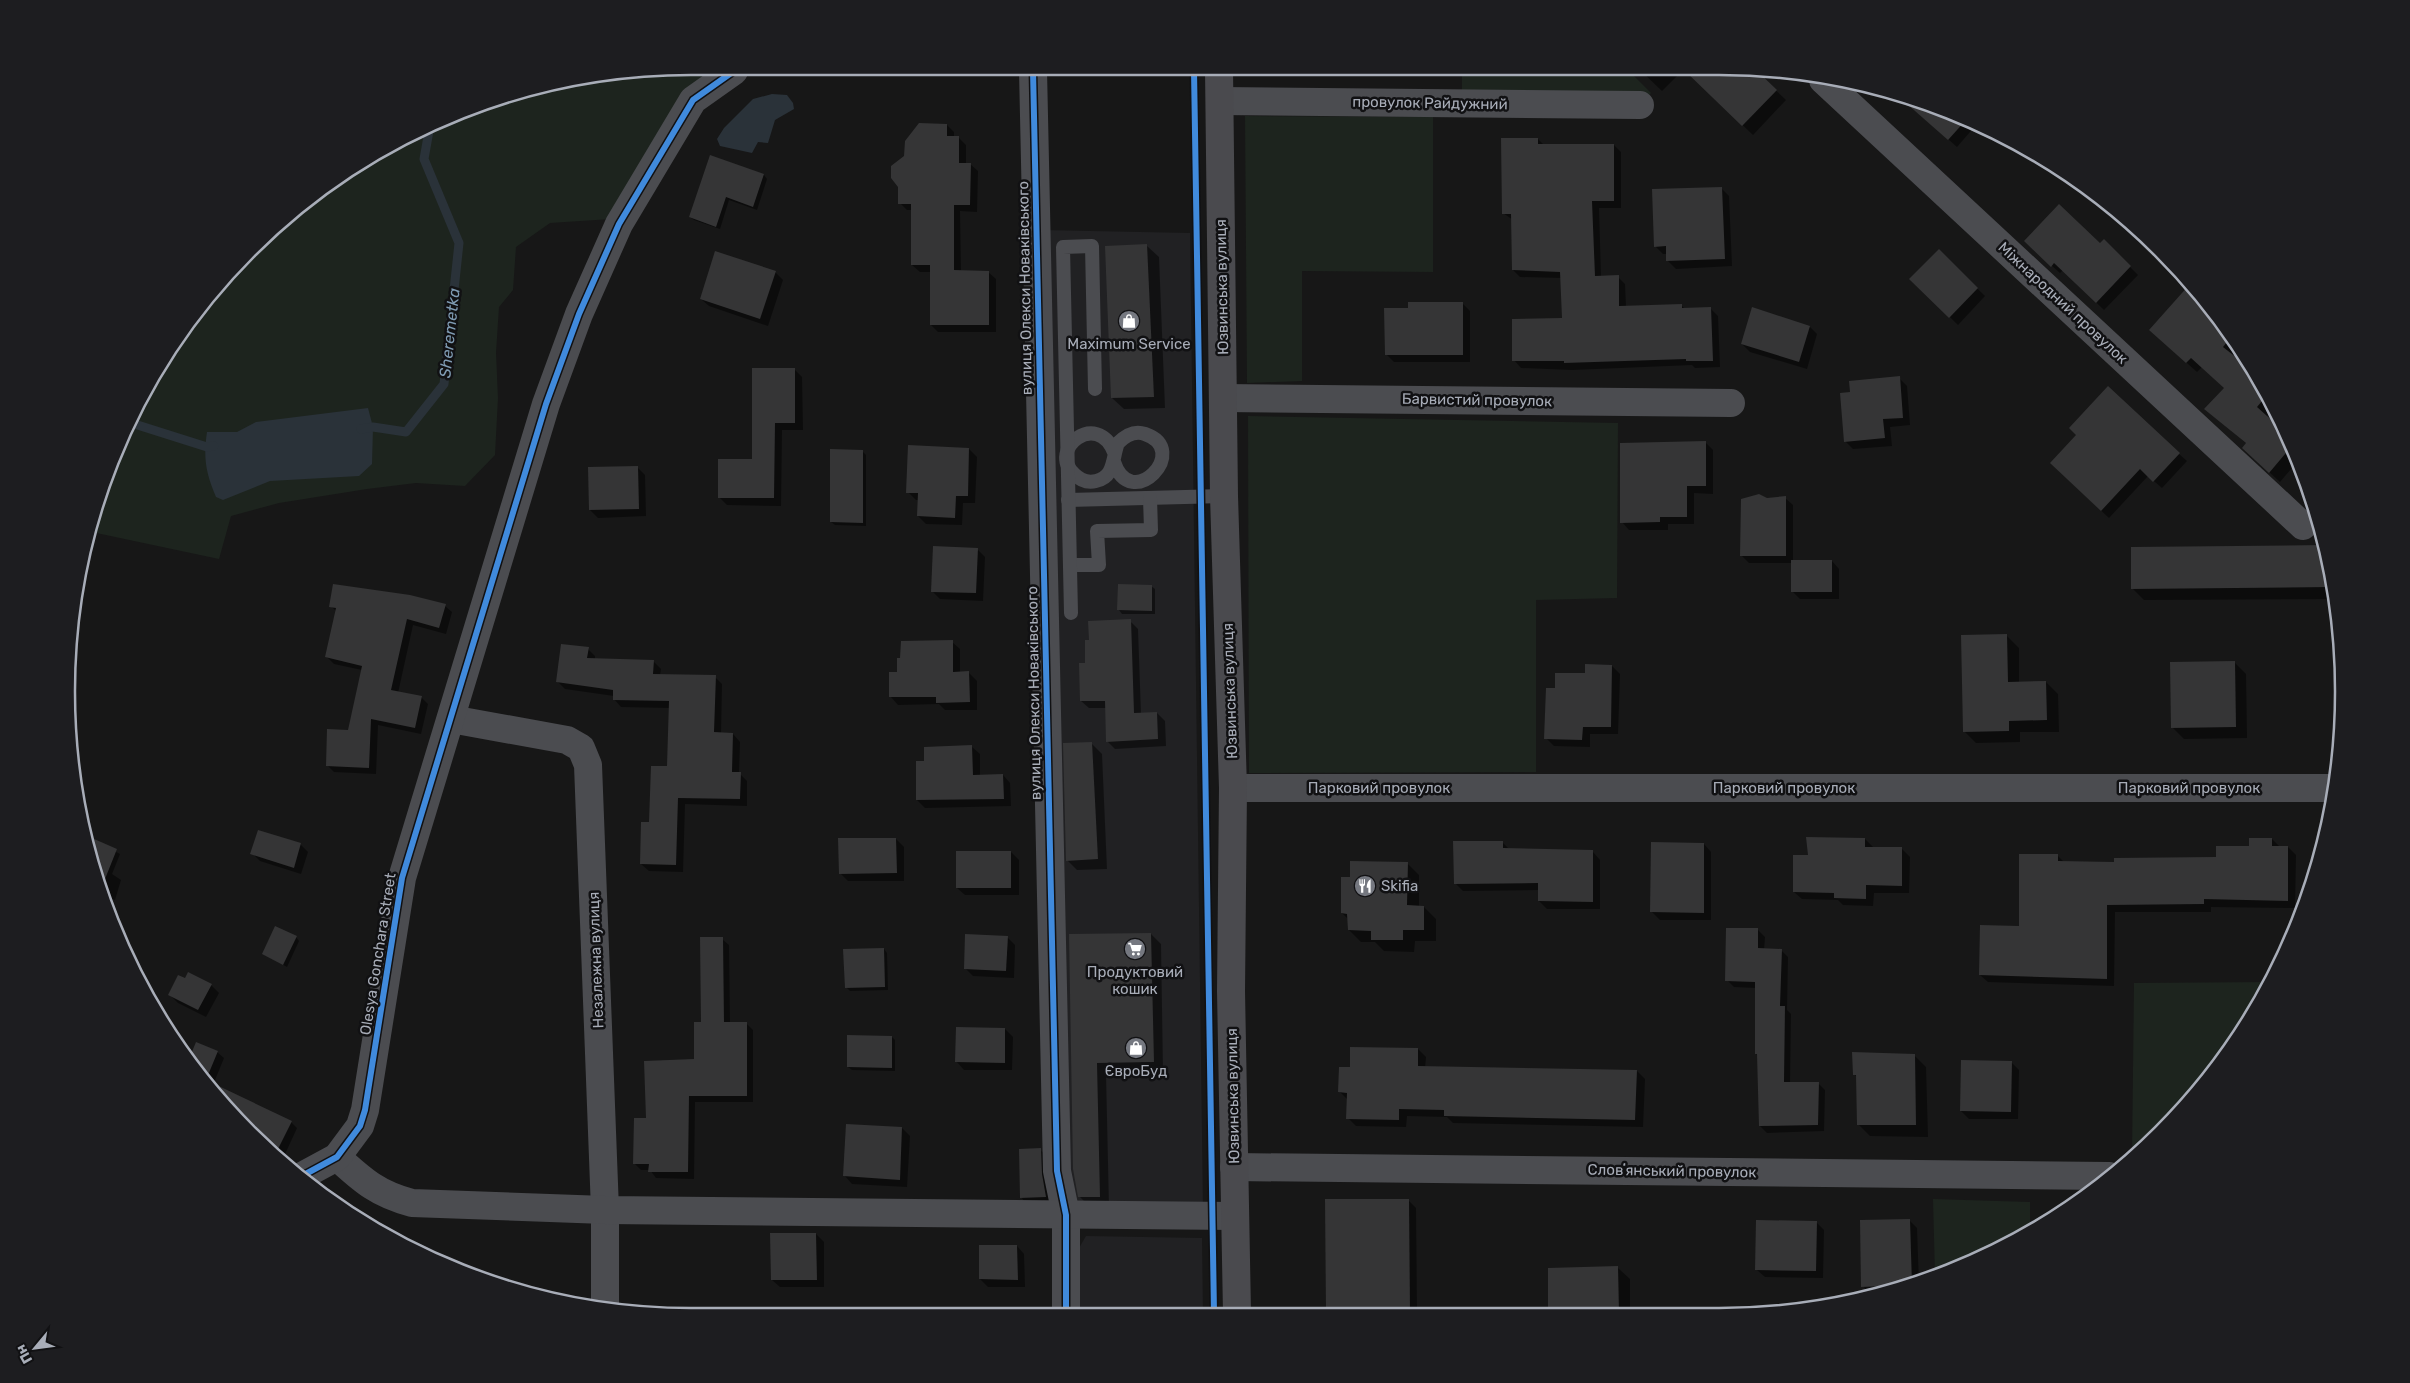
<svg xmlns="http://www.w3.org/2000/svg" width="2410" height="1383" font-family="Rubik,sans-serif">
	<rect width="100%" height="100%" fill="#171717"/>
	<g fill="#212123">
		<path d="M1042 230 1190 233 1203 1209 1071 1208Z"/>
		<path d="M1086 1236 1202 1238 1203 1314H1076L1075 1255Z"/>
	</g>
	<g fill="#1d241e">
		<path d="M1626 68 1651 93 1640 105 1462 103V69Z"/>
		<path d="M734 71 611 219 550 223 516 247 513 290 499 307 496 353 498 398 495 455 465 486 416 483 367 489 279 503 231 516 219 559 87 531 131 415 172 344 249 250 311 195 415 131 491 99 610 72Z"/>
		<path d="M1245 116 1433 117V272L1302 271V381L1247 383Z"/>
		<path d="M1248 416 1618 423 1617 598 1536 600V772L1249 773Z"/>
		<path d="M2270 982 2260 1004 2161 1133 2132 1157 2134 983Z"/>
		<path d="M1933 1199 2030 1202V1229L1935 1276Z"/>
	</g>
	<g fill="#2a3239">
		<path d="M772 94 787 95 793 103 794 109 775 120 768 143 758 142 752 153 720 146 717 139 724 128 753 99Z"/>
		<path d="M368 408 373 427 372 464 359 476 270 481 223 500 216 497C206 473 203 459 207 432H237L256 422Z"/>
	</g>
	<g fill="#0007">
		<path d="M1638 68H1752L1786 100 1753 135 1684 69 1662 91Z"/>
		<path d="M1338 69H1447V71L1341 72Z"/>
		<path d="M1931 105 1976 125 1957 147 1930 123Z"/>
		<path d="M947 125 954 132V138H959L966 145V164H970L978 171 977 212 960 211 961 272H988L996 279V332H938L931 325V272H920L912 265V210H907L900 203Z"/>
		<path d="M1538 139 1544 145H1614L1621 152V208H1599L1601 277H1618L1625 284 1626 307 1682 306 1685 309H1711L1718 316 1720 367 1695 368 1692 365 1572 370 1521 368 1514 360 1564 319 1562 278 1520 277 1513 270V220L1503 213Z"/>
		<path d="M711 157 764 175 767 179 757 210 729 200 720 229 694 220 690 217Z"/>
		<path d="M1721 188 1729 196 1732 266 1676 269 1668 261V254H1663L1655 246Z"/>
		<path d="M2104 241 2138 275 2104 310 2063 270 2060 273 2033 249 2100 245Z"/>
		<path d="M1147 246 1159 257 1165 408 1124 409 1112 398Z"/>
		<path d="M1939 251 1985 296 1958 325 1911 279Z"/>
		<path d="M775 272 783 280 768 326 709 306 701 299Z"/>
		<path d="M1462 303 1470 311V362H1394L1386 354 1410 309Z"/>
		<path d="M2215 311 2239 350 2233 356 2252 372 2275 408 2266 417 2287 435 2297 462 2280 482 2254 458 2247 444 2206 409 2225 388 2202 367 2197 372 2161 340Z"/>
		<path d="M1810 327 1817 334 1807 369 1750 352 1742 344Z"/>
		<path d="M794 369 802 377 803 430H782L781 506 727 505 719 497 754 460Z"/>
		<path d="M1899 378 1907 386 1910 425 1890 427 1892 446 1853 449 1845 441 1851 393Z"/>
		<path d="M1705 442 1713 450V494L1694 493V524H1668V530H1629L1622 522Z"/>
		<path d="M969 449 977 457 975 503H963L962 525 926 524 918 516 919 500H916L908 492Z"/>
		<path d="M862 451 866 455V526L835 525 831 522Z"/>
		<path d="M2179 454 2187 461 2162 488 2148 476 2109 518 2059 471Z"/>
		<path d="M637 467 645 475 646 516 598 518 590 510Z"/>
		<path d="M1785 498 1793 505V561H1832L1839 569V599H1800L1792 591V563H1749L1741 555 1767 499Z"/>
		<path d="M2325 546 2334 599 2144 600 2132 588Z"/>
		<path d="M977 549 985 557 983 601 940 599 932 591Z"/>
		<path d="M1151 586 1155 589V614H1122L1119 610Z"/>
		<path d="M331 606H445L452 612 446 634 413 625 398 693 421 697 428 704 421 734 378 725 376 774 334 772 327 765 349 731 362 670 334 664 327 657 337 612Z"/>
		<path d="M1130 621 1138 629 1141 714 1157 713 1165 721 1166 746 1115 749 1107 741 1106 708H1089L1081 701 1087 664Z"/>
		<path d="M2007 636 2019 648V683L2046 682 2058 694 2059 732H2020V742L1976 743 1964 731Z"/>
		<path d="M952 642 960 649V673H969L977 681V710H945L939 704 898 705 891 697 899 673Z"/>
		<path d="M588 649 595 656V660L653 661 661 669 660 675 715 677 722 684 721 734H733L740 742 739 773 747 781V806L685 804 683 872 649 871 641 864 650 823 668 767 670 708 621 707 614 699V696L565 689 558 682Z"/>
		<path d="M2234 662 2246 674 2247 738 2184 739 2172 727Z"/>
		<path d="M1612 666 1620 674 1618 734H1590V747L1554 746 1546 738 1556 689 1586 675Z"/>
		<path d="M1092 744 1102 754 1107 869 1077 870 1067 860Z"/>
		<path d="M972 747 980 754V776L1003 775 1010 783 1011 806 925 808 917 800 926 762Z"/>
		<path d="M87 837 120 854 112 874 121 880 115 900 103 896Z"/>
		<path d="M896 839 904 847V881H848L840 873Z"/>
		<path d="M1865 839 1873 847 1902 849 1910 857 1909 893H1874L1873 906 1843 905 1838 900 1802 899 1794 892Z"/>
		<path d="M2272 839 2280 847H2288L2296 855 2295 908 2211 907V912H2115L2114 986 1988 982 1980 975 2020 927 2058 856 2065 863H2115L2217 858Z"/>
		<path d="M1502 842 1510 850 1593 852 1600 860V909H1547L1539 901V890L1463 891 1455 883Z"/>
		<path d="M300 844 308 852 301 874 260 861 252 853Z"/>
		<path d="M1704 844 1711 852V920H1660L1652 912Z"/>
		<path d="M1011 852 1019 860V895H965L957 888Z"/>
		<path d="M1407 863 1419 875V907H1424L1436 919V941H1415L1414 952 1384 951 1375 942H1361L1349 930V920L1342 913 1351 878Z"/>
		<path d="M1758 930 1765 937 1764 950H1781L1788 957 1787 1010 1791 1014 1790 1083H1818L1825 1090 1824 1131 1767 1133 1760 1126 1759 1056 1756 1054V988L1734 987 1727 980Z"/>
		<path d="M1151 934 1161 944 1163 1072 1106 1073 1109 1207H1090L1080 1197 1070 935Z"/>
		<path d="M296 937 299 941 287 967 264 954Z"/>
		<path d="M1007 937 1015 945 1014 978 973 976 965 968Z"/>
		<path d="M722 939 729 945 730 1023H746L753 1030V1102H695L694 1179 656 1178 650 1170H641L634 1163 647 1120 695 1061Z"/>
		<path d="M884 949 887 953 888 990 850 991 846 987Z"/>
		<path d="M186 980 211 985 219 993 206 1017 178 1003 170 995Z"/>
		<path d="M1005 1029 1013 1037 1012 1070H964L957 1062Z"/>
		<path d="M892 1037 895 1040V1071L852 1070 848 1067Z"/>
		<path d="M1418 1049 1426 1057 1425 1068 1637 1071 1645 1079 1643 1127 1453 1123 1447 1117 1407 1116 1406 1127 1356 1126 1348 1118V1100L1340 1092 1351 1068Z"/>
		<path d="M217 1052 224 1058 213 1085 291 1122 297 1128 281 1163 221 1104 190 1060Z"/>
		<path d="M1914 1055 1926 1067 1928 1137 1870 1136 1858 1124 1857 1077 1854 1074Z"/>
		<path d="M2011 1062 2019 1070 2018 1119H1969L1961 1111Z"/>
		<path d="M902 1128 910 1136 907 1187 852 1184 845 1176Z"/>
		<path d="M1040 1150 1044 1153 1049 1201H1024L1021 1197Z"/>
		<path d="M1408 1200 1416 1208 1417 1313H1329L1327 1311Z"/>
		<path d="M1909 1220 1917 1228 1919 1284 1870 1294 1863 1286Z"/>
		<path d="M1816 1222 1824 1230 1823 1278 1765 1277 1757 1270Z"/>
		<path d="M816 1234 824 1242V1287H780L772 1280Z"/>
		<path d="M1017 1246 1024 1254 1025 1287H988L980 1279Z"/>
		<path d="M1618 1268 1630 1279V1312H1550L1549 1269Z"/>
	</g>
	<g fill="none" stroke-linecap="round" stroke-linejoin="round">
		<g stroke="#2a3239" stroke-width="9">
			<path d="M128 422 207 447 214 446"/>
			<path d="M361 429 373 427 406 432 444 384 459 243 424 159 430 125"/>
		</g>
	</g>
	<g fill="#353536">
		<path d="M1682 68H1754L1777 90 1742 126Z"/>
		<path d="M1898 96 1919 99 1966 120 1948 140Z"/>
		<path d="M919 123 947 124V136H959V163H971L970 205H954V270L989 271V325H930V265H911V204H898V187L891 178V166L904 156 905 141Z"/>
		<path d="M1501 138H1538V144H1614V201H1592L1595 276 1619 275V306L1682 304V308L1711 307 1713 361H1686V359L1564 363V361H1512V319L1562 318 1560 272 1512 270 1511 214H1502Z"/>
		<path d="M710 155 764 174 753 207 726 197 716 227 689 217Z"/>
		<path d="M1722 187 1725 259 1666 261V246L1654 247 1652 189Z"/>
		<path d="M2059 204 2100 243 2104 239 2131 266 2096 303 2054 263 2051 267 2024 241Z"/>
		<path d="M1147 244 1154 397 1111 398 1105 246Z"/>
		<path d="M1939 249 1978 288 1949 318 1909 279Z"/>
		<path d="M715 251 776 271 760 319 700 299Z"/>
		<path d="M2190 284 2215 311 2231 337 2223 347 2251 369 2267 395 2257 407 2286 433 2291 447 2269 473 2242 448 2246 443 2204 409 2224 388 2191 358 2186 363 2149 330Z"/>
		<path d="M1408 302H1463V355H1385L1384 308H1408Z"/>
		<path d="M1752 307 1810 326 1799 362 1741 344Z"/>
		<path d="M752 368H795V423H775L774 498H718V459H752Z"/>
		<path d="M1900 376 1903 418 1883 419 1885 438 1844 442 1840 393 1850 392 1849 381Z"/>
		<path d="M2108 386 2180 453 2153 482 2140 469 2101 511 2050 463 2076 435 2069 428Z"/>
		<path d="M1706 441V486H1687V517H1660V522L1620 523V443Z"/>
		<path d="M908 445 969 448 968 496H956L955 518 917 516 918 493H906Z"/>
		<path d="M830 449 863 450V523L830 522Z"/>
		<path d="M638 466 639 509 589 510 588 467Z"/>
		<path d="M1759 494 1767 498 1786 496V556H1740L1741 499Z"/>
		<path d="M2325 545 2332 587 2131 589V547Z"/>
		<path d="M933 546 978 548 976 593 931 592Z"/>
		<rect x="1791" y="560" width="41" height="32"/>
		<path d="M333 584 410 595 446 604 439 628 407 619 391 690 422 696 415 728 371 719 369 768 326 766 327 729 348 730 362 666 325 657 336 608 329 607Z"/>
		<path d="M1118 584 1152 585V611L1117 610Z"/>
		<path d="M1131 619 1134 713 1157 712 1158 739 1106 742 1105 701H1080L1079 663H1085V640H1089L1088 621Z"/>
		<path d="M2007 634 2008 682 2046 681 2047 720 2009 721V731L1963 732 1961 635Z"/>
		<path d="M953 640V672L969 671 970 702 936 703V697H889V672H897V658H900L901 641Z"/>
		<path d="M561 644 589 647 587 658 654 660 653 674 716 675 714 732 733 733 732 772H741L740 799 678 798 676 865 640 864 641 822H649L651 766H667L669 701 613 700V690L556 682Z"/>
		<path d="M2235 661 2236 727 2171 728 2170 662Z"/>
		<path d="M1585 664 1612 665 1611 727H1583L1582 740 1544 739 1546 688H1555V673H1585Z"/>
		<path d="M1092 742 1098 859 1066 861 1063 743Z"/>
		<path d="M972 745 973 775 1003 774 1004 799 916 800V761H924V747Z"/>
		<path d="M258 830 301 843 294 868 250 854Z"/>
		<path d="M85 835 117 849 101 889 92 857Z"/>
		<path d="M1806 837 1865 838V847H1902V886L1866 885V899L1834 898V893L1793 892V855H1808Z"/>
		<path d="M838 838H896L897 873 839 874Z"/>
		<path d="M2249 838H2272V846H2288V901L2204 899V904L2107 905V979L1979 975 1980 925 2019 926V854H2058V861L2114 862V858L2216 857V846H2249Z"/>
		<path d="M1453 841H1503V848L1593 850V902L1538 901V883L1454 884Z"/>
		<path d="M1651 842 1704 843V913L1650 912Z"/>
		<rect x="956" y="851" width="55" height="37"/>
		<path d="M1350 861 1408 862 1407 905 1424 906V930H1403V940H1371V931L1348 930 1347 914 1341 913V877H1350Z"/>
		<path d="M275 926 297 936 283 965 262 954Z"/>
		<path d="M1726 928H1758V948L1782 949 1780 1006H1785L1784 1082H1819L1818 1125 1759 1126 1757 1054H1755V982L1725 981Z"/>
		<path d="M1151 933 1154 1062 1097 1063 1100 1197H1078L1073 1169 1069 934Z"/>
		<path d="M965 934 1008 936 1006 971 964 969Z"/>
		<path d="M700 937H723L724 1022H747V1096H689L688 1172H648L649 1164H633L634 1118H646L644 1061 694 1059V1022H701Z"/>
		<path d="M884 948 885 987 845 988 843 949Z"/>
		<path d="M188 972 212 984 198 1010 168 995 178 975 185 978Z"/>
		<path d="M956 1027 1005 1028V1063L955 1062Z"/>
		<path d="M847 1035 892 1036V1068L847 1067Z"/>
		<path d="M196 1042 218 1051 206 1080 292 1121 274 1157 221 1104 189 1059Z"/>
		<path d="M1350 1047 1418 1048V1066L1637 1070 1635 1120 1444 1116V1110L1399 1109V1120L1346 1119 1347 1093 1338 1092 1339 1067H1350Z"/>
		<path d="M1852 1052 1915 1054 1916 1125H1857L1856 1075H1853Z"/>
		<path d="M1961 1060 2012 1061 2011 1112 1960 1111Z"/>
		<path d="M846 1124 902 1127 900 1180 843 1176Z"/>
		<path d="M1041 1148 1042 1174 1046 1197 1020 1198 1019 1149Z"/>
		<path d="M1325 1199H1409L1410 1311 1326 1312Z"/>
		<path d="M1910 1219 1912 1285 1861 1287 1860 1220Z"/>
		<path d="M1756 1220 1817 1221 1816 1271 1755 1270Z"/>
		<path d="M770 1233H816L817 1280H771Z"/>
		<path d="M979 1245H1017L1018 1280 979 1279Z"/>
		<path d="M1618 1266 1619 1312H1548V1268Z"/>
	</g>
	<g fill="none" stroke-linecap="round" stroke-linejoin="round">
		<g stroke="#4b4c50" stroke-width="14">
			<path d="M1114 462C1131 514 1192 450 1145 434 1134 430 1125 436 1118 443 1112 458 1115 477 1096 481 1088 483 1080 480 1074 474 1047 449 1097 410 1114 452"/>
			<path d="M1068 500 1224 496"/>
			<path d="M1070 565H1099L1097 531 1151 530 1150 498"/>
			<path d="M1071 613 1063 247 1092 246 1095 389"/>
		</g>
		<g stroke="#4b4c50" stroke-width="28">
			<path d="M1033 70 1057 1171 1066 1215V1314"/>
			<path d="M1823 80 2303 526"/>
			<path d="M1220 101 1640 105"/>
			<path d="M1223 398 1731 403"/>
			<path d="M451 719 567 740 581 748 588 765 605 1210V1308"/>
			<path d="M1233 788H2335"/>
			<path d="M337 1157C363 1181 378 1194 412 1203L605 1210 1235 1216"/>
			<path d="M1234 1167 2109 1176"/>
			<path d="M300 1177 337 1157 360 1126 365 1110 402 878 546 404 579 314 619 224 693 100 734 71"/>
		</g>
		<path stroke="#4a4a4e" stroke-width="28" d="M1219 69 1224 496 1233 788 1231 991 1237 1313"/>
		<g stroke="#111113" stroke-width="9">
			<g id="cycleway">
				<path d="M1033 70 1057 1171 1066 1215V1314"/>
				<path d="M1194 70 1214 1313"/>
				<path d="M300 1177 337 1157 360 1126 365 1110 402 878 546 404 579 314 619 224 693 100 734 71"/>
			</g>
		</g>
		<use href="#cycleway" stroke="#408adc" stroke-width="6"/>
	</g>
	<defs>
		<g id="shop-disc" transform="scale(1.125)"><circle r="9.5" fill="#757880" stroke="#111113"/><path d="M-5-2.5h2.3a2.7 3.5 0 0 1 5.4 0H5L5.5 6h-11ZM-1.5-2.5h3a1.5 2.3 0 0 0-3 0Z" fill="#fff"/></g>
		<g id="restaurant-disc" transform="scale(1.125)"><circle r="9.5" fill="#757880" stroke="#111113"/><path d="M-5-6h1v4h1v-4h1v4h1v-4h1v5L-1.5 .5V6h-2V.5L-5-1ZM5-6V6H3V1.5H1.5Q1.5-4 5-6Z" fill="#fff"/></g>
		<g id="supermarket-disc" transform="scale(1.125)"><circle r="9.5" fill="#757880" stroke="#111113"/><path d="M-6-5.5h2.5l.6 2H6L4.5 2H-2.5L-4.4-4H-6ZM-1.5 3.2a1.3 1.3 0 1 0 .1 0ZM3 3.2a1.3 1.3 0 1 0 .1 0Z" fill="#fff"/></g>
	</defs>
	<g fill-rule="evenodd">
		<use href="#shop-disc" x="1129" y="321"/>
		<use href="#restaurant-disc" x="1365" y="886"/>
		<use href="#supermarket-disc" x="1135" y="949"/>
		<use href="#shop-disc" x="1136" y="1048"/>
	</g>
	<g text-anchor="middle" stroke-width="5" stroke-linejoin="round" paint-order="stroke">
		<g font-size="15" fill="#a8adb8" stroke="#111113">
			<text transform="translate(1430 103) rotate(1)" y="5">провулок Райдужний</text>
			<text transform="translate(1222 287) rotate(-91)" y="5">Юзвинська вулиця</text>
			<text transform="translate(1025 288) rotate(-91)" y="5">вулиця Олекси Новаківського</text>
			<text transform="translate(2063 303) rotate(43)" y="5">Міжнародний провулок</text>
			<text transform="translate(1477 400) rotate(1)" y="5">Барвистий провулок</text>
			<text transform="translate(1230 691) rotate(-92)" y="5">Юзвинська вулиця</text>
			<text transform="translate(1034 693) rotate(-91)" y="5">вулиця Олекси Новаківського</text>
			<text x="1379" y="793">Парковий провулок</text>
			<text x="1784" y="793">Парковий провулок</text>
			<text x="2189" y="793">Парковий провулок</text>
			<text transform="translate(378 954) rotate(-81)" y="5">Olesya Gonchara Street</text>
			<text transform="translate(596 960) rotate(-92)" y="5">Незалежна вулиця</text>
			<text transform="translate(1233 1096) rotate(-91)" y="5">Юзвинська вулиця</text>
			<text transform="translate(1672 1171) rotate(1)" y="5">Словʼянський провулок</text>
		</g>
		<g font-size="15" fill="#a8adb8" stroke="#111113">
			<text x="1129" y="349">Maximum Service</text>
			<text x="1381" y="891" text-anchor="start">Skifia</text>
			<text x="1135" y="977">Продуктовий<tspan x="1135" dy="17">кошик</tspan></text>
			<text x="1136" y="1076">ЄвроБуд</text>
		</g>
		<g font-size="16" font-style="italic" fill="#7f9bb3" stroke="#111113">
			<text transform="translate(449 333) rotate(-84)" y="6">Sheremetka</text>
		</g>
	</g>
	<path d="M0 0H2410V1383H0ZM691 75H1719A616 616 0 0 1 2335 691V692A616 616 0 0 1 1719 1308H691A616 616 0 0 1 75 692V691A616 616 0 0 1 691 75Z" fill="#1d1d20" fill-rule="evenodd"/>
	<path fill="none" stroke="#a8adb8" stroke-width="2.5" d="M691 75H1719A616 616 0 0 1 2335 691V692A616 616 0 0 1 1719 1308H691A616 616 0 0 1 75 692V691A616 616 0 0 1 691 75Z"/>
	<g transform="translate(35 1348) rotate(241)" stroke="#111113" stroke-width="4" paint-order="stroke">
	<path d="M0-4L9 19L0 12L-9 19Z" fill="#a8adb8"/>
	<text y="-8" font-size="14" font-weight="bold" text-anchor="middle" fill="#a8adb8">Пн</text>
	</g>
</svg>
